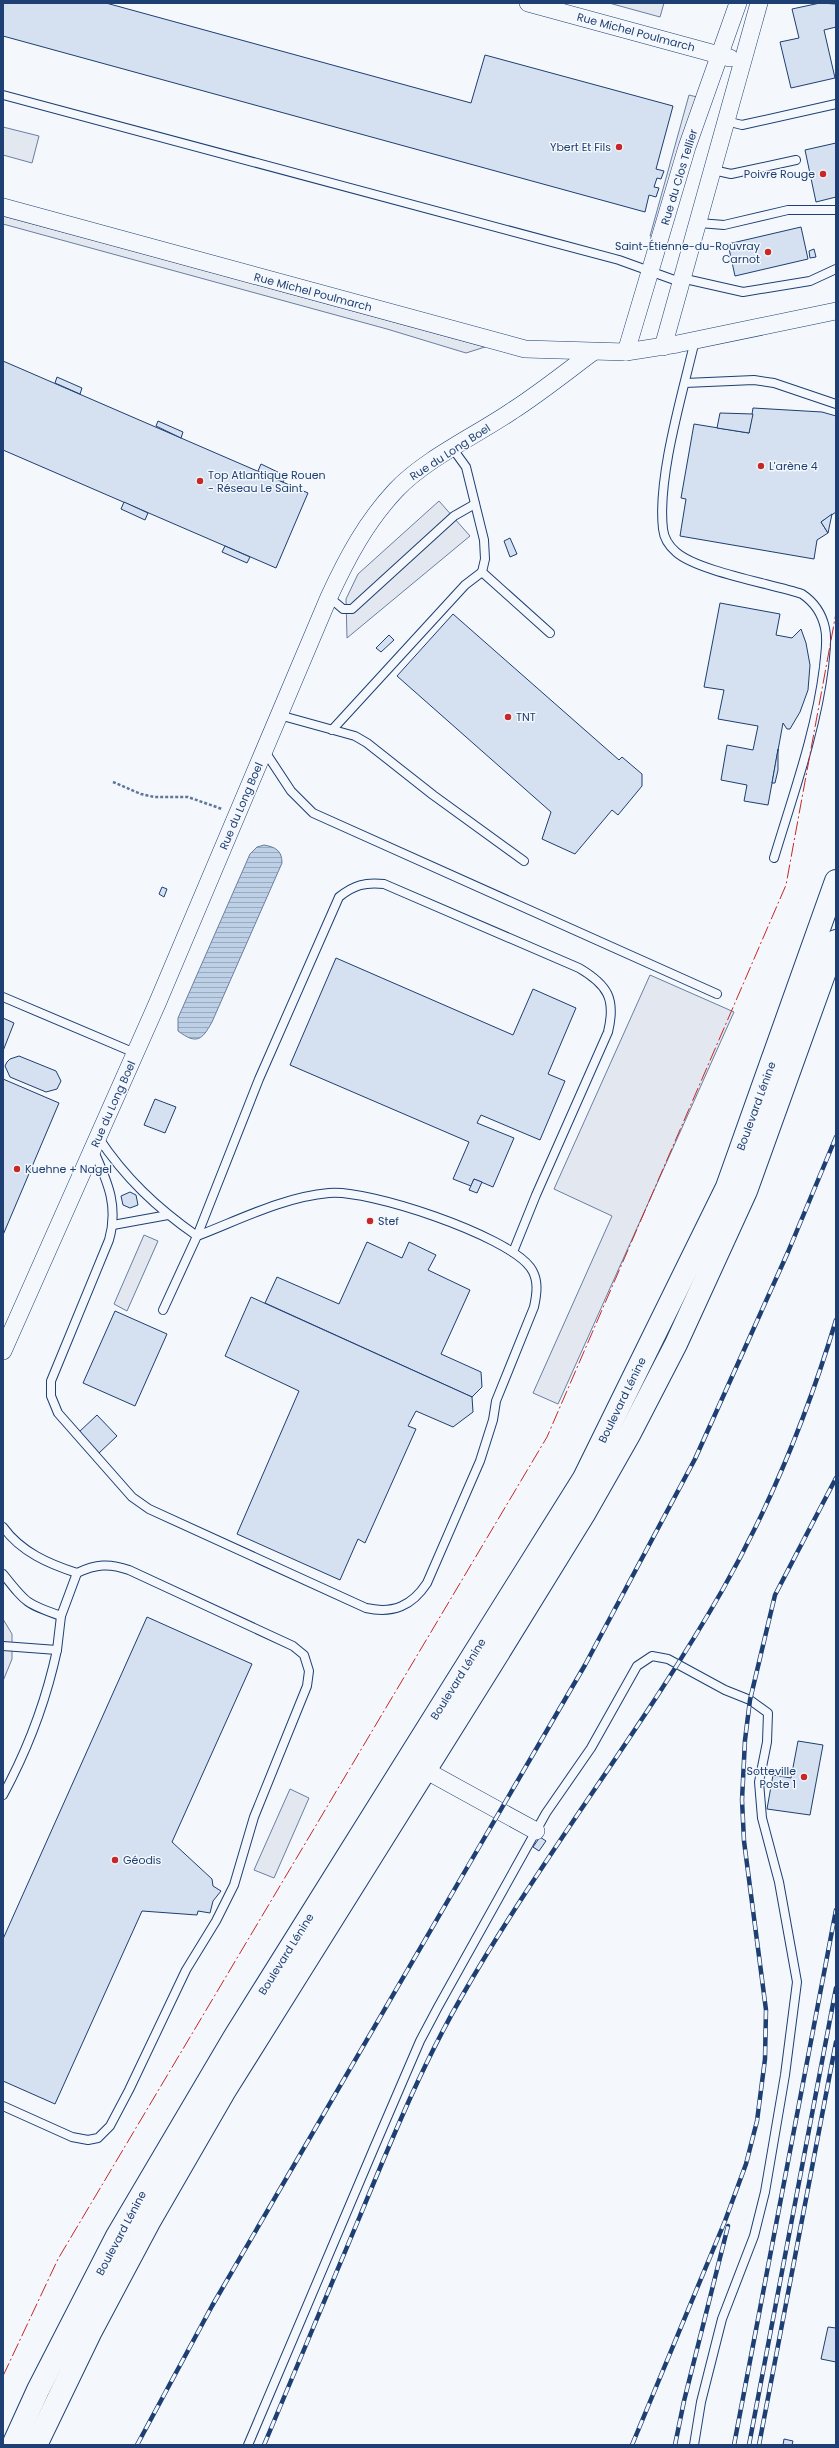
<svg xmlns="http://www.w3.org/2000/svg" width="839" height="2448" font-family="Poppins,sans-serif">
	<defs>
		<pattern id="water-rules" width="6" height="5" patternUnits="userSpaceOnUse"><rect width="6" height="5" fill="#bed0e5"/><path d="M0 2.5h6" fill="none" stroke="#9aaabe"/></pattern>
	</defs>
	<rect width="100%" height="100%" fill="#f4f7fb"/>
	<g fill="#e3e8f0" stroke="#687fa3">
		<path d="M609 3H664L660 17Z"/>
		<path d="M689 95 697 97 659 239 650 236Z"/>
		<path d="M3 127 39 136 32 163 3 155Z"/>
		<path d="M3 216 104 243 485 347 466 353 387 329 3 224Z"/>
		<path d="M439 501 470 536 347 638 346 599 358 574Z"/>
		<path d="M650 975 734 1012 558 1404 533 1393 612 1216 554 1189Z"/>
		<path d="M144 1235 158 1241 127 1311 114 1304Z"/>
		<path d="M3 1619 12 1634V1659L3 1681Z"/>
		<path d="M290 1789 309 1798 274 1878 254 1870Z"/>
	</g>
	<path fill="url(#water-rules)" stroke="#687fa3" d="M264 845C275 847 282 850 282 863L212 1022C202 1040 197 1045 178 1031V1018L250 854 257 847Z"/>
	<g fill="#d5e0f0" stroke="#1d3f73">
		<path d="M3 3H106L471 103 485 55 673 106 656 169 664 171 661 179 657 178 654 187 659 188 656 197 649 195 645 212 3 36Z"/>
		<path d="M820 3 836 4V27L824 30 835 78 791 88 780 42 799 38 792 9Z"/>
		<path d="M836 143V197L816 202 805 150Z"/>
		<path d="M801 227 808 259 735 276 728 244Z"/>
		<path d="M814 249 816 257 810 258 809 251Z"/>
		<path d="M3 361 308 493 276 568 3 450Z"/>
		<path d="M57 377 82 388 80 394 55 383Z"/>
		<path d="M753 408 822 412 836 416V512L821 522 828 533 817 540 814 559 680 536 686 499 681 498 694 424 749 433Z"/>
		<path d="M720 413 753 414 749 433 717 428Z"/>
		<path d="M158 421 183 432 181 438 156 426Z"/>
		<path d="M261 464 286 476 283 482 258 471Z"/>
		<path d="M124 502 148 513 145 520 121 509Z"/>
		<path d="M832 514 828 533 821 522Z"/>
		<path d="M510 538 517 554 510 557 504 541Z"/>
		<path d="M225 546 250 557 247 563 222 552Z"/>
		<path d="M720 603 780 614 776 635 792 638 801 629 806 643 810 665 808 690 800 712 790 729H787L783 723 768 805 744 801 747 785 721 780 727 745 753 750 758 726 718 719 724 690 704 687Z"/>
		<path d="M453 614 619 760 622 757 642 774V786L618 815 612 810 575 854 542 839 551 812 397 676Z"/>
		<path d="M389 635 394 640 381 652 376 648Z"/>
		<path d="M778 749V770L775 783H772Z"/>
		<path d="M162 887 167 889 164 897 159 894Z"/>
		<path d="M336 958 513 1035 533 989 576 1008 548 1074 565 1081 540 1140 481 1115 477 1123 514 1138 493 1187 474 1179 471 1186 453 1179 469 1142 290 1065Z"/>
		<path d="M3 1018 14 1023 3 1051Z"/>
		<path d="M19 1056 56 1071 61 1081 57 1089 46 1092 10 1077 5 1066 7 1062 10 1059Z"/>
		<path d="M3 1079 59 1103 3 1235Z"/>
		<path d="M155 1099 176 1107 165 1133 144 1125Z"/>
		<path d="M474 1179 482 1182 477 1193 469 1190Z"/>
		<path d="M130 1192 136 1195 138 1205 130 1208 123 1205 121 1196Z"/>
		<path d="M367 1242 402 1258 409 1242 436 1255 428 1270 470 1290 441 1354 481 1372 482 1387 472 1397 265 1303 277 1277 339 1304Z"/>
		<path d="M251 1297 472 1397 473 1412 453 1427 416 1411 408 1426 416 1429 365 1543 358 1539 340 1580 237 1534 299 1391 225 1356Z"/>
		<path d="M115 1311 167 1334 135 1406 83 1383Z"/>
		<path d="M97 1415 117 1436 99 1453 79 1432Z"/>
		<path d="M147 1617 252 1664 172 1842 212 1879 213 1886 221 1891 213 1901 210 1913 198 1911 197 1915 142 1911 55 2104 3 2081V1939Z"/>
		<path d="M798 1741 823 1745 810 1815 767 1809 773 1775 791 1778Z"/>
		<path d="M540 1837 546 1841 539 1851 533 1847Z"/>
		<path d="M828 2327 836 2328V2362L821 2359Z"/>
		<path d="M784 2439 793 2441 792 2445H783Z"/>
	</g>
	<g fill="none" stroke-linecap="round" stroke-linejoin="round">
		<g stroke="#1d3f73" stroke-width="10">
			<g id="lane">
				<path d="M3 95 619 260 680 282"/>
				<path d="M726 121 742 125 836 104"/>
				<path d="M713 170 731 174 796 160"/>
				<path d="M699 223 724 225 788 210H836"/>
				<path d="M681 278 743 292 810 281 836 269"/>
				<path d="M695 340C683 392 657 477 663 529 664 538 669 546 676 552 697 571 772 584 802 594 814 602 822 614 825 628 828 641 825 654 824 667 816 732 793 795 774 858"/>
				<path d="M685 383 754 380 774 383 836 404"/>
				<path d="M453 449 466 467 484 540 485 559 482 572 550 633"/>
				<path d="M329 597 343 609H352L454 516 475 504"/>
				<path d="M279 715 355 736 367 743 433 795 524 861"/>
				<path d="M332 730 465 585 482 572"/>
				<path d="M264 750 291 791 313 813 717 994"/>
				<path d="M3 997 135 1053"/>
				<path d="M98 1137C125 1178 157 1208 197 1236L259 1079 339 897C354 885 365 882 384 884L579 968C608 985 616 999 608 1032L536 1195 513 1252"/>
				<path d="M93 1149C107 1181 119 1205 109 1240L51 1381V1396L58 1413 132 1497 149 1509 366 1608C393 1614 412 1606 427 1583L480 1461 493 1420 496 1401 534 1307C537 1293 539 1279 530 1267 506 1235 368 1189 329 1193 283 1197 239 1220 197 1236L163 1310"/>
				<path d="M113 1225 168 1215"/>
				<path d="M3 1527C21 1552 49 1564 77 1573 96 1564 109 1563 129 1570L293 1646 304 1655 309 1671 307 1686 254 1817 234 1885 216 1921 186 1970 129 2090 110 2126 98 2138 88 2140 72 2137 3 2106"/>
				<path d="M3 1574C26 1603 26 1604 61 1616"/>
				<path d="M3 1646 57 1650 61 1616 77 1573"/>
				<path d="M3 1795C28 1749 46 1701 57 1650"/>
				<path d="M248 2445 374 2148 420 2041 438 2007 546 1813 591 1748 637 1666 652 1656 668 1659 725 1690 750 1700 768 1713 767 1742 759 1782 762 1818 779 1882 797 1982 785 2075 765 2192 754 2236 722 2319 701 2402 694 2445"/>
			</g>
		</g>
		<g stroke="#1d3f73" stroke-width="18">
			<g id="street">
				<path d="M528 3 730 58"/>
				<path d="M3 207 525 349 626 352 677 344 836 311"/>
				<path d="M663 347 759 3"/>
				<path d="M626 352 687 147 738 3"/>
				<path d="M3 1351 157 1004 329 597C347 558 366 522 396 490 425 459 477 435 512 411 540 393 566 372 593 352"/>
				<path d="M425 1770 536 1831"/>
			</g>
		</g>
		<g stroke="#1d3f73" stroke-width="24">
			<g id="primary">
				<path d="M13 2445 38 2390 117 2236 235 2036 584 1478 727 1187 836 881"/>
				<path d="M36 2445 91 2331 149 2222 224 2092 491 1665 584 1514 630 1433 676 1344 746 1191 836 941"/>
			</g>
		</g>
		<path stroke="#5e769c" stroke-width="2.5" stroke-dasharray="3 2" stroke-linecap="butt" d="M113 782 141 794 154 797H188L222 809"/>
		<use href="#lane" stroke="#f4f7fb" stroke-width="8"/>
		<use href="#street" stroke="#f4f7fb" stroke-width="17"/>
		<use href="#primary" stroke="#f4f7fb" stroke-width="22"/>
		<g stroke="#1d3f73" stroke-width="4.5">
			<g id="rail">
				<path d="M137 2445 212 2306 585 1665 695 1459 788 1252 836 1137"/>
				<path d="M264 2445C296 2369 328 2292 360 2216 391 2141 421 2067 462 1996 542 1856 643 1729 723 1589 771 1504 808 1413 836 1320"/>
				<path d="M632 2445 725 2221 746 2164 757 2121 765 2059 766 2010 744 1841 742 1800 745 1740 750 1700 775 1595 836 1478"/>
				<path d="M675 2445 684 2401 728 2226"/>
				<path d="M734 2445 836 1910"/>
				<path d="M749 2445 836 1988"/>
				<path d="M759 2445 836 2042"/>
			</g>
		</g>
		<use href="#rail" stroke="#f4f7fb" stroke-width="3" stroke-dasharray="9" stroke-linecap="butt"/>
		<path stroke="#c62828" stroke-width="1" stroke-dasharray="14 3 2 3" stroke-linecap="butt" d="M3 2376 58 2259 547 1437 786 885 836 613"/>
	</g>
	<g fill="#c62828" stroke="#f4f7fb" stroke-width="1.5">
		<circle cx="619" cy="147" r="4"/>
		<circle cx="823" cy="174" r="4"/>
		<circle cx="768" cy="252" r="4"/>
		<circle cx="761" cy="466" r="4"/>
		<circle cx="200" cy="481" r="4"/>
		<circle cx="508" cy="717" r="4"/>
		<circle cx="17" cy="1169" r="4"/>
		<circle cx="370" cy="1221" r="4"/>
		<circle cx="804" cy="1777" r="4"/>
		<circle cx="115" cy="1860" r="4"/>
	</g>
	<g text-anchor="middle" stroke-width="3" stroke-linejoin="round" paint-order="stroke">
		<g font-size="11" fill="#1d3f73" stroke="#f4f7fb">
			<text transform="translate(636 32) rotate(15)" y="4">Rue Michel Poulmarch</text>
			<text transform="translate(679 177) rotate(-73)" y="4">Rue du Clos Tellier</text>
			<text transform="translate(313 292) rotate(15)" y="4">Rue Michel Poulmarch</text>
			<text transform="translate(450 452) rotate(-33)" y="4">Rue du Long Boel</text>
			<text transform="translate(241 806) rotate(-67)" y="4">Rue du Long Boel</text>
			<text transform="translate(113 1104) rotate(-66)" y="4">Rue du Long Boel</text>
			<text transform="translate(756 1106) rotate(-70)" y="4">Boulevard Lénine</text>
			<text transform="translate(622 1400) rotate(-64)" y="4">Boulevard Lénine</text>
			<text transform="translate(458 1679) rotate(-58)" y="4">Boulevard Lénine</text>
			<text transform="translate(286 1954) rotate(-58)" y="4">Boulevard Lénine</text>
			<text transform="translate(121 2233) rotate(-62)" y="4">Boulevard Lénine</text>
		</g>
		<g font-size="11" fill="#1d3f73" stroke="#f4f7fb" text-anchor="start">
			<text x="611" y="151" text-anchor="end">Ybert Et Fils</text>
			<text x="815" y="178" text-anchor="end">Poivre Rouge</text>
			<text x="760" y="250" text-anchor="end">Saint-Étienne-du-Rouvray<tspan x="760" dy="13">Carnot</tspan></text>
			<text x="769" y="470">L'arène 4</text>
			<text x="208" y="479">Top Atlantique Rouen<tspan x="208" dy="13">- Réseau Le Saint</tspan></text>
			<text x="516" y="721">TNT</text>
			<text x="25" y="1173">Kuehne + Nagel</text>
			<text x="378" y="1225">Stef</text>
			<text x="796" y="1775" text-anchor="end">Sotteville<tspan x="796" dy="13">Poste 1</tspan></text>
			<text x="123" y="1864">Géodis</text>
		</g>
	</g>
	<rect width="839" height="2448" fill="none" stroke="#1d3f73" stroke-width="8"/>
</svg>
